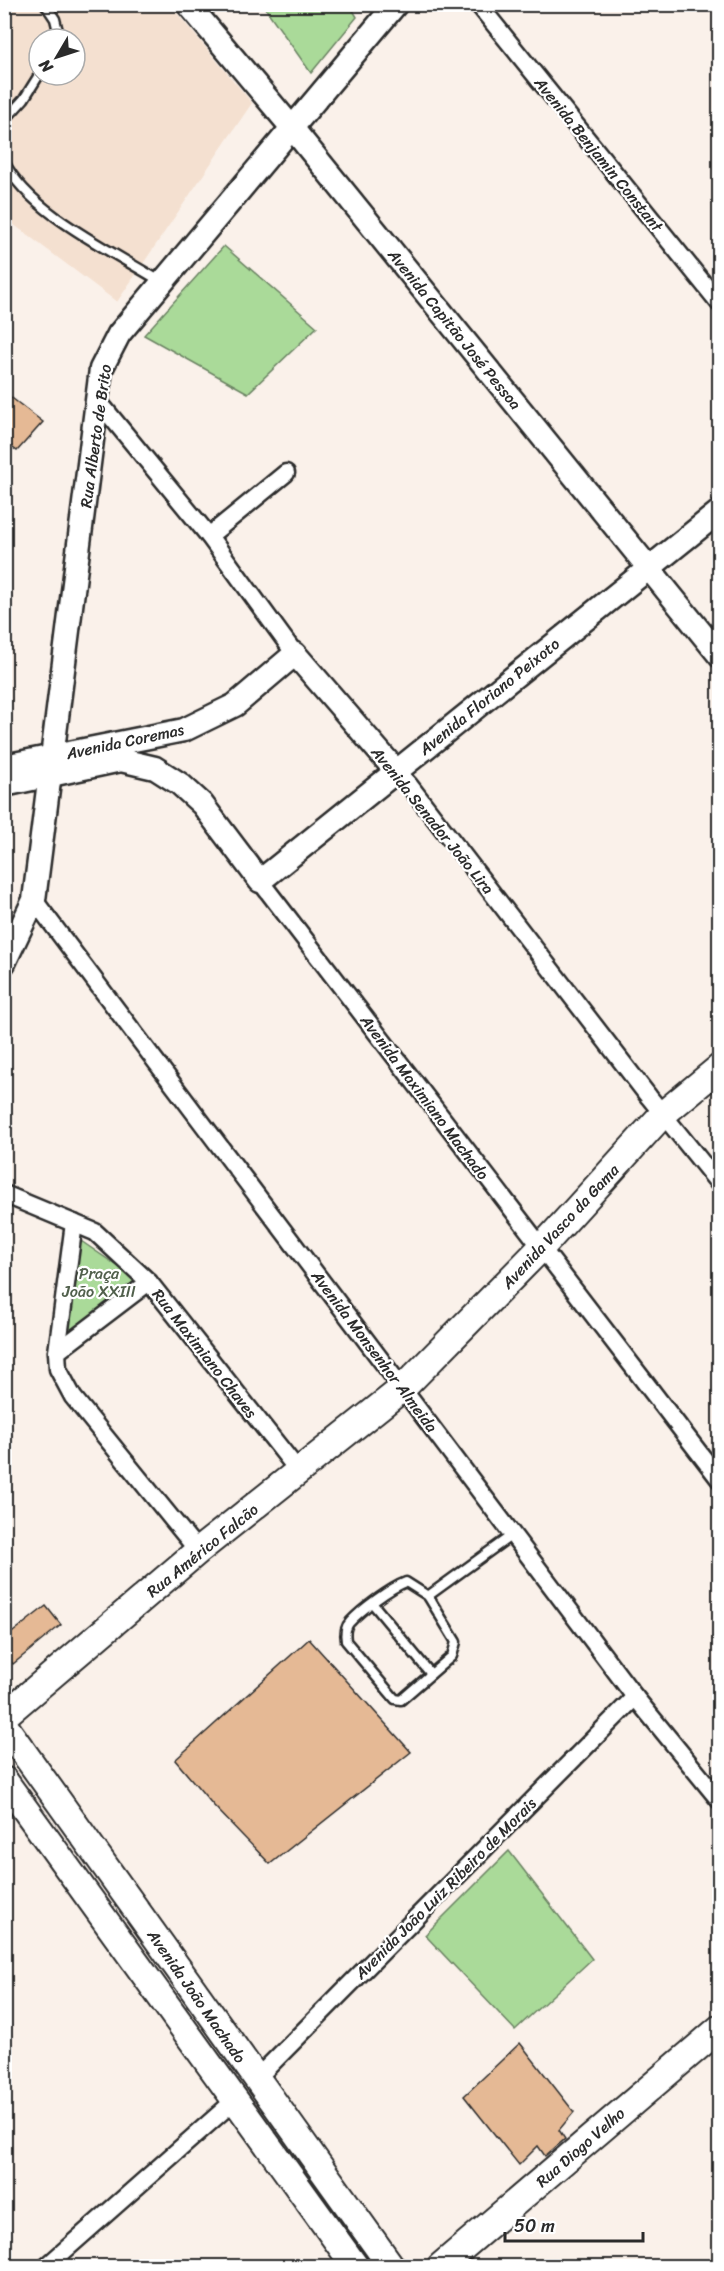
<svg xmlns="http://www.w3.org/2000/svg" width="724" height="2271" font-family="Sriracha,sans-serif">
	<rect width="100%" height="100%" fill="#faf1ea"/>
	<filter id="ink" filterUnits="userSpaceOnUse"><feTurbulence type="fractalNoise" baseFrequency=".0167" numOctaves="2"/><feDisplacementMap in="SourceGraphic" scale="12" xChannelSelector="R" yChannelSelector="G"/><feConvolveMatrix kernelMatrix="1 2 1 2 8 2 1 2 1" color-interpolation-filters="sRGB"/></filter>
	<g filter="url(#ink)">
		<path fill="#f4e0d0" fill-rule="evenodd" d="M4 5H170L252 103 117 302 5 218ZM39 39H75V75H39Z"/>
		<g fill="#aada99" stroke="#6a8262" stroke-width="1.5">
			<path d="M263 5H350L357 17 311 73Z"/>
			<path d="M224 246 317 327 248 393 144 335Z"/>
			<path d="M78 1239 141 1282 67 1335Z"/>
			<path d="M509 1851 592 1959 515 2030 425 1935Z"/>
		</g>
		<g fill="#e5b995" stroke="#2b2b2b" stroke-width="1.5">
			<path d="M4 392 43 422 17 451 4 441Z"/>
			<path d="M46 1606 61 1625 13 1664 4 1654V1639Z"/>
			<path d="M309 1639 411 1752 270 1864 214 1806 175 1760Z"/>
			<path d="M520 2043 574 2112 559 2130 565 2139 545 2156 538 2146 519 2165 464 2096Z"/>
		</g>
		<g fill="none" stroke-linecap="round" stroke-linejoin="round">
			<g stroke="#2b2b2b" stroke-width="13">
				<g id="lane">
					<path d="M45 4 55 19 60 39"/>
					<path d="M4 121 24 99 39 75"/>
					<path d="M4 161C28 212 112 251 160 281"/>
					<path d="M406 1582 428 1596 456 1642 452 1656 401 1700 395 1699 346 1641C345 1635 345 1627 350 1622 361 1610 390 1588 406 1582Z"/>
					<path d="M428 1596 512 1535"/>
					<path d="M373 1604 431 1674"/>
				</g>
			</g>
			<g stroke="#2b2b2b" stroke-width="21">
				<g id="street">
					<path d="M478 4 720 304"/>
					<path d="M99 402 209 536 295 654"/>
					<path d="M209 536 286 473"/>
					<path d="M396 771 409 785 649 1097 720 1185"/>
					<path d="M260 881 720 1480"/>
					<path d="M34 900 635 1697 720 1801"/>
					<path d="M4 1194 95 1232 149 1282 300 1473"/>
					<path d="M74 1223 57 1352 58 1369 73 1397 198 1551"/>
					<path d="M57 1352 149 1282"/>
					<path d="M256 2079 635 1697"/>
					<path d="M47 2266 234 2101"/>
				</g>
			</g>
			<g stroke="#2b2b2b" stroke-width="27">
				<g id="secondary">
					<path d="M188 4 293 129 720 656"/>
					<path d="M4 766 184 730 235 705 295 654 396 771"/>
					<path d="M4 785 121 760 155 768 180 784 202 804 260 881 720 511"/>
					<path d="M4 963 34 900 101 369 119 334 396 4"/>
				</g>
			</g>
			<g stroke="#2b2b2b" stroke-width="30">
				<g id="primary">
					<path d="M4 1716 198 1551 403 1388 541 1248 662 1115 720 1067"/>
					<path d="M4 1725 391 2266"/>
					<path d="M4 1780 355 2266"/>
					<path d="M441 2266 720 2028"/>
				</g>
			</g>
			<use href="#lane" stroke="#fff" stroke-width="8"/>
			<use href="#street" stroke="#fff" stroke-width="16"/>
			<use href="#secondary" stroke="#fff" stroke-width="22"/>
			<use href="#primary" stroke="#fff" stroke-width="26"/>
		</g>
	</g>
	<g text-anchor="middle" stroke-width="4.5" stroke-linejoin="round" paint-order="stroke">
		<g font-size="16" fill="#2b2b2b" stroke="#fff">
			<text transform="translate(599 154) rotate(51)" y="6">Avenida Benjamin Constant</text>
			<text transform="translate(455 329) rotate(51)" y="6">Avenida Capitão José Pessoa</text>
			<text transform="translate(95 436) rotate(-82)" y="6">Rua Alberto de Brito</text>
			<text transform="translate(489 696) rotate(-39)" y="6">Avenida Floriano Peixoto</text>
			<text transform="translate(125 741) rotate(-12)" y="6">Avenida Coremas</text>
			<text transform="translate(433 820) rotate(51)" y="6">Avenida Senador João Lira</text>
			<text transform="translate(425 1097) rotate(53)" y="6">Avenida Maximiano Machado</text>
			<text transform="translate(560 1226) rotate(-47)" y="6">Avenida Vasco da Gama</text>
			<text transform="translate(375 1351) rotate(53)" y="6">Avenida Monsenhor Almeida</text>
			<text transform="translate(205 1353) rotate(52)" y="6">Rua Maximiano Chaves</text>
			<text transform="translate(202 1550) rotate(-39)" y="6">Rua Américo Falcão</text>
			<text transform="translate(445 1888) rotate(-45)" y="6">Avenida João Luiz Ribeiro de Morais</text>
			<text transform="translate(197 1996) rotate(55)" y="6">Avenida João Machado</text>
			<text transform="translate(580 2147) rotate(-41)" y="6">Rua Diogo Velho</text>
		</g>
		<g font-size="16" fill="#51604c" stroke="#fff">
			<text x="99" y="1279">Praça<tspan x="99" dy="18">João XXIII</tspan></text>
		</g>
	</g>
	<rect width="724" height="2271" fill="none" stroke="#fff" stroke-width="24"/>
	<rect x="12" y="12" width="700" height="2247" fill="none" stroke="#2b2b2b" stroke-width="2" filter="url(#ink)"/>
	<g transform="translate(57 57) rotate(231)"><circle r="28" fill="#ffffff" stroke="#aaaaaa" stroke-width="1.5"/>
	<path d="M0-4.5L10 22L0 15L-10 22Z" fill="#2b2b2b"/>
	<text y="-9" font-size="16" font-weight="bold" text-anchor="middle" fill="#2b2b2b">N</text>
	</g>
	<path d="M505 2232v9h138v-9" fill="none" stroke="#2b2b2b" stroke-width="3"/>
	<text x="514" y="2232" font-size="18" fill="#2b2b2b" stroke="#ffffff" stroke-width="4.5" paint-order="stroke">50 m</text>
</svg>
